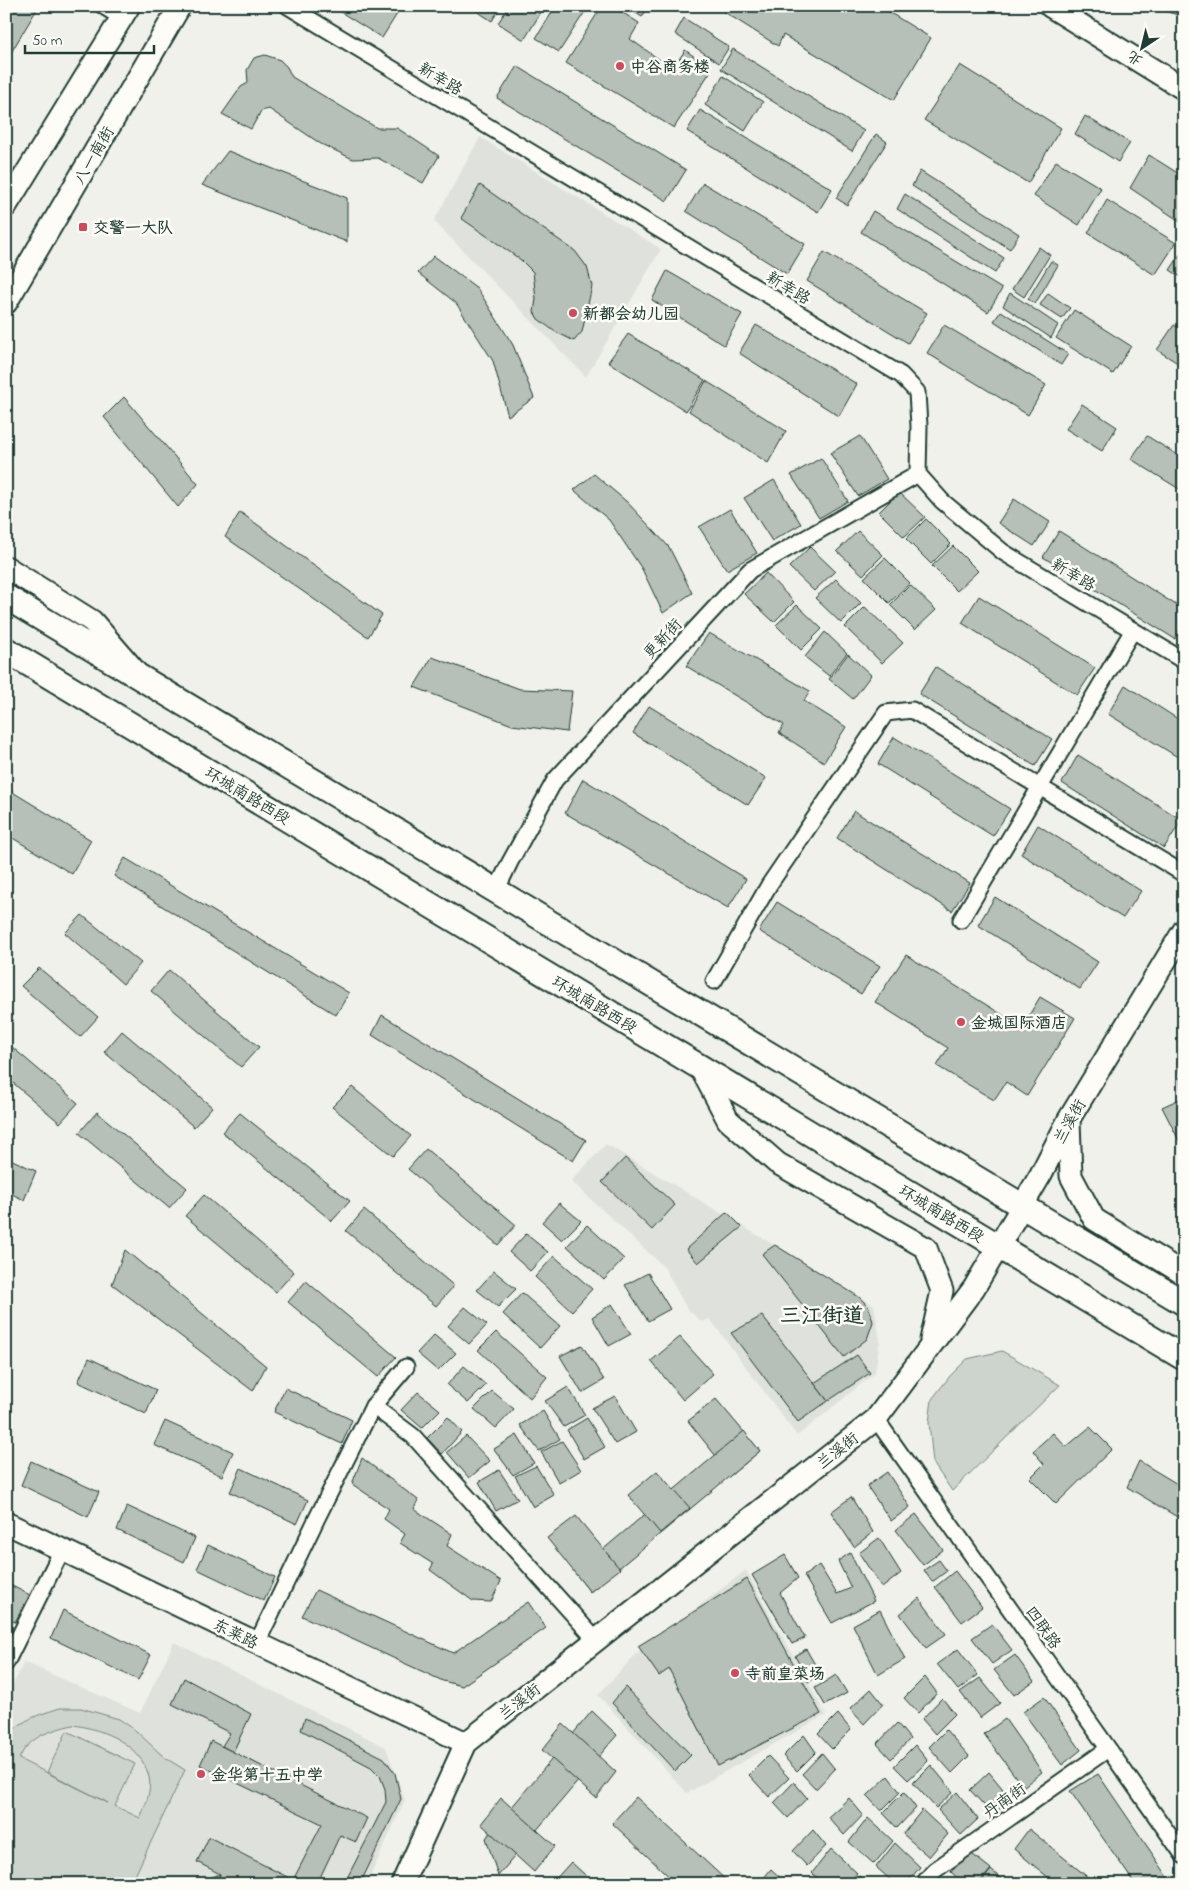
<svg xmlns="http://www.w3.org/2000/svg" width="1190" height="1890" font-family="'Indie Flower','LXGW WenKai TC',sans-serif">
	<rect width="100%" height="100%" fill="#f0f1eb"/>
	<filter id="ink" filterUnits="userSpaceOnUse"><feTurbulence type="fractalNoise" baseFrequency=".02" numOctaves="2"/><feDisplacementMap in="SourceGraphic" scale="10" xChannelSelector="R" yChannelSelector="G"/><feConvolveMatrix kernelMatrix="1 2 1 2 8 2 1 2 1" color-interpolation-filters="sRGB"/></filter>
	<g filter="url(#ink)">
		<g fill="#dfe2dc">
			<path d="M480 137 661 249 586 377 434 221Z"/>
			<path d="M606 1144 874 1305 880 1340 875 1373 797 1436 710 1319 702 1322 687 1309 664 1267 571 1181Z"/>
			<path d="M746 1570 826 1715 687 1793 598 1695 636 1654Z"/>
			<path d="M174 1642 386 1747 405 1800 367 1884H6V1699L24 1662 140 1713Z"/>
		</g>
		<g fill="#cdd3cd" stroke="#768880" fill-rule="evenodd">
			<path d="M1002 1351 1060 1385 952 1491 933 1463 929 1423 932 1399 950 1376 967 1359Z"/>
			<path d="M60 1708H81L119 1719 135 1730 164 1757 185 1770 131 1884H6V1739C19 1720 38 1715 60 1708ZM73 1725C103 1729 141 1744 149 1777 152 1790 145 1806 140 1818L115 1806 135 1764 67 1731 47 1772 108 1803 19 1759C28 1737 51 1730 73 1725Z"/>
		</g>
		<g fill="#b6bfb8" stroke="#1f3d34">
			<path d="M6 6H33L37 9 6 61Z"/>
			<path d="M331 6H402L382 38Z"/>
			<path d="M469 6H501L492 21Z"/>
			<path d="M509 6H529L540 14 524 40 498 23Z"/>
			<path d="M556 6H580L586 10 559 52 536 38Z"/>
			<path d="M602 6H612L639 23 630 39 673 69 685 50 712 69 674 128 566 63Z"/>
			<path d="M625 6H649L642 17Z"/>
			<path d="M719 6H879L931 38 894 100 783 35 778 46 718 8Z"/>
			<path d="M1158 6H1184V17L1168 12Z"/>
			<path d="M684 18 729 47 719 63 675 34Z"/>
			<path d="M733 49 864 131 852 151 721 69Z"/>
			<path d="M265 55 280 60 287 67 292 77 377 128H397L439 156 423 183 378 158 353 159 321 144 269 109 261 111 251 129 222 114 241 87 248 83 247 70 254 58Z"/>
			<path d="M960 65 1061 128 1028 183 924 120Z"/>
			<path d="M517 66 686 170 667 201 497 98Z"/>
			<path d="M723 76 763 102 745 131 705 105Z"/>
			<path d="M700 110 832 189 818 212 687 131Z"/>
			<path d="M1085 116 1130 143 1118 162 1075 134Z"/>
			<path d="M876 134 887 142 847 205 836 198Z"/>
			<path d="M228 151 347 198V242L202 185Z"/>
			<path d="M1149 155 1184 177V224L1130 188Z"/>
			<path d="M1056 161 1101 188 1079 225 1034 196Z"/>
			<path d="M920 171 1019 234 1010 249 912 186Z"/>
			<path d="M703 183 805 244 787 274 686 211Z"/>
			<path d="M480 185 575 251 587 267 592 286 582 332 574 341 554 331 538 319 534 312 536 299 533 272 521 260 461 218Z"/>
			<path d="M905 194 1004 258 995 273 897 209Z"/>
			<path d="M1107 200 1176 243 1155 275 1088 233Z"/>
			<path d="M873 211 1002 289 988 312 861 232Z"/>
			<path d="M1039 247 1050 255 1024 297 1012 289Z"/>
			<path d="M1184 249V279L1170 270Z"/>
			<path d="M824 252 927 313 908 343 807 281Z"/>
			<path d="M434 256 477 288 513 345 534 398 508 416 493 361 456 303 418 273Z"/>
			<path d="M1051 261 1058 265 1035 304 1028 299Z"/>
			<path d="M667 271 742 314 724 345 652 300Z"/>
			<path d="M1010 293 1058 325 1051 338 1003 306Z"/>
			<path d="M1048 293 1070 308 1062 319 1040 305Z"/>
			<path d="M1074 310 1131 346 1113 374 1056 338Z"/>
			<path d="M1001 311 1068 354 1061 365 994 321Z"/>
			<path d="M756 325 857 384 839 416 739 353Z"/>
			<path d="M944 325 1046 385 1028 415 927 353Z"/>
			<path d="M1174 325 1184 331V367L1157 350Z"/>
			<path d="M628 334 705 380 686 411 608 362Z"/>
			<path d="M706 381 786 431 768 463 689 411Z"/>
			<path d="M124 397 198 484 178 507 104 417Z"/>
			<path d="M1082 404 1117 427 1102 451 1066 429Z"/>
			<path d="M860 436 887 479 858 496 830 453Z"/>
			<path d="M1147 436 1184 459V492L1131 459Z"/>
			<path d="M821 458 848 501 819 518 791 475Z"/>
			<path d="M594 474 627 502 669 547 692 593 663 613 642 569 609 520 574 490Z"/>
			<path d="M774 480 801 524 772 541 744 498Z"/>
			<path d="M899 492 925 517 904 537 879 512Z"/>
			<path d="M1014 499 1050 522 1034 546 998 523Z"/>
			<path d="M730 509 757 553 727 570 699 527Z"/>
			<path d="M240 512 382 615 368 637 225 537Z"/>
			<path d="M926 519 951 544 931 564 906 539Z"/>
			<path d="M858 531 883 555 863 575 837 551Z"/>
			<path d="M1059 531 1184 610V623L1175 639 1043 557Z"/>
			<path d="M953 546 978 571 957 591 932 566Z"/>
			<path d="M810 547 835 571 814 591 789 567Z"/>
			<path d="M885 558 910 583 889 603 864 578Z"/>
			<path d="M766 573 794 602 774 622 744 594Z"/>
			<path d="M836 579 861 603 841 623 815 598Z"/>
			<path d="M910 585 936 610 915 630 890 605Z"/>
			<path d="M979 596 1095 668 1077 695 962 623Z"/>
			<path d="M797 605 822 629 801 650 776 625Z"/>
			<path d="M865 607 903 643 882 663 845 627Z"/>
			<path d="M825 632 847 653 829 676 805 657Z"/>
			<path d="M709 633 810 691 804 701 846 727 824 762 779 733 784 725 686 666Z"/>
			<path d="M848 654 871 675 853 699 829 679Z"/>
			<path d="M432 657 520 689 572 691 567 732 512 725 414 687Z"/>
			<path d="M936 667 1052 739 1035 766 919 694Z"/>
			<path d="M1125 685 1184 723V761L1108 714Z"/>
			<path d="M649 706 766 778 748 805 633 733Z"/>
			<path d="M894 737 1010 809 993 836 878 764Z"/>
			<path d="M1078 755 1182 820 1164 848 1062 783Z"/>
			<path d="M583 779 746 879 728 908 565 813Z"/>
			<path d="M6 788 91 840 72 874 6 834Z"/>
			<path d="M854 811 970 883 952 911 837 838Z"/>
			<path d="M1038 825 1141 891 1123 918 1021 854Z"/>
			<path d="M125 858 349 993 336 1015 114 876Z"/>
			<path d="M995 897 1098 962 1080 989 978 925Z"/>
			<path d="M777 902 880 966 861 994 759 931Z"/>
			<path d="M82 915 141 963 123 984 65 933Z"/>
			<path d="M906 955 1022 1027 1040 997 1075 1018 1027 1096 1006 1082 994 1100 937 1066 948 1048 875 1002Z"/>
			<path d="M39 968 98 1017 80 1037 21 986Z"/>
			<path d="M169 970 259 1047 241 1067 151 991Z"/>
			<path d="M382 1015 586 1140 573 1161 372 1035Z"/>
			<path d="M122 1031 212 1107 194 1127 104 1052Z"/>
			<path d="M1184 1031V1090H1181L1178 1062Z"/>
			<path d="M6 1042 78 1103 60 1123 6 1077Z"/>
			<path d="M352 1087 411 1136 393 1156 332 1107Z"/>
			<path d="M1184 1097V1150L1162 1107Z"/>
			<path d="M97 1112 187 1188 169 1208 79 1133Z"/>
			<path d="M240 1113 350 1201 332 1221 222 1132Z"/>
			<path d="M426 1149 516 1225 498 1245 408 1169Z"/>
			<path d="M6 1157 36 1171 24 1200 6 1191Z"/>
			<path d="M625 1158 675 1205 652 1230 602 1182Z"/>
			<path d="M204 1195 294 1272 276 1292 185 1216Z"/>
			<path d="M559 1203 581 1221 562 1240 542 1222Z"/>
			<path d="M364 1210 454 1286 436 1306 346 1231Z"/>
			<path d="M727 1212 742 1227 698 1263 686 1249Z"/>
			<path d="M587 1225 624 1259 604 1280 567 1246Z"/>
			<path d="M526 1234 548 1252 530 1271 509 1252Z"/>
			<path d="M775 1245 859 1297 869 1307 873 1322 867 1339 844 1357 762 1254Z"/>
			<path d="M125 1250 266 1366 253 1391 112 1284Z"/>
			<path d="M554 1256 592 1289 572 1311 535 1277Z"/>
			<path d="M494 1271 516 1289 498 1307 477 1290Z"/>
			<path d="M648 1273 670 1309 648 1321 625 1285Z"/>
			<path d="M306 1281 396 1357 378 1377 288 1302Z"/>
			<path d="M522 1293 560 1326 540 1348 503 1314Z"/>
			<path d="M612 1304 631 1334 609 1346 592 1317Z"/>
			<path d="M465 1307 487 1325 469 1344 448 1326Z"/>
			<path d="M762 1316 828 1401 798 1422 731 1333Z"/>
			<path d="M496 1332 547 1377 530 1398 478 1350Z"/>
			<path d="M434 1335 456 1353 438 1371 417 1353Z"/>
			<path d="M680 1337 713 1374 683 1400 651 1361Z"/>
			<path d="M582 1345 604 1380 582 1393 560 1356Z"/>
			<path d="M857 1355 870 1373 828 1401 814 1383Z"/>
			<path d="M89 1358 156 1390 146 1414 78 1382Z"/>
			<path d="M464 1366 486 1385 468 1403 447 1385Z"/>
			<path d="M568 1387 585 1415 564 1427 545 1401Z"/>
			<path d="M285 1388 352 1420 342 1444 274 1412Z"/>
			<path d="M492 1391 514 1409 496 1428 474 1409Z"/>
			<path d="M418 1392 440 1410 422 1428 401 1410Z"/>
			<path d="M615 1396 636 1432 615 1444 592 1408Z"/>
			<path d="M716 1399 760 1451 731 1475 688 1421Z"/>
			<path d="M543 1411 560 1439 539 1451 520 1425Z"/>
			<path d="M448 1417 462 1432 442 1454 427 1438Z"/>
			<path d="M587 1418 605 1447 584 1459 567 1430Z"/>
			<path d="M165 1421 233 1452 222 1476 154 1445Z"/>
			<path d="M1090 1427 1112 1449 1056 1504 1030 1478 1044 1464 1033 1451 1053 1433 1066 1447Z"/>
			<path d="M744 1431 760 1451 590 1592 575 1573Z"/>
			<path d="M517 1435 534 1463 513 1475 494 1449Z"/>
			<path d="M466 1436 490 1461 469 1478 447 1452Z"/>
			<path d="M562 1441 581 1470 559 1483 541 1452Z"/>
			<path d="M362 1458 418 1500 414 1509 452 1534 447 1546 501 1581 491 1602 473 1601 430 1570 433 1564 400 1543 405 1534 384 1519 389 1509 352 1484Z"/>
			<path d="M31 1461 99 1492 88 1517 21 1485Z"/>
			<path d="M1139 1461 1184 1488V1521L1127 1487Z"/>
			<path d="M536 1466 554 1495 533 1507 515 1476Z"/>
			<path d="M241 1468 308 1500 297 1524 230 1492Z"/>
			<path d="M499 1470 518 1499 496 1511 479 1482Z"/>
			<path d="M657 1471 690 1508 660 1533 628 1495Z"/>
			<path d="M887 1472 910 1507 891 1521 867 1486Z"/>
			<path d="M851 1497 873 1532 854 1547 831 1512Z"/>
			<path d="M127 1506 195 1538 184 1562 117 1530Z"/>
			<path d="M916 1514 943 1550 923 1565 896 1530Z"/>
			<path d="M576 1516 620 1569 590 1592 547 1538Z"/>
			<path d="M879 1538 901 1573 882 1588 859 1553Z"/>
			<path d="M208 1545 275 1577 264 1601 197 1569Z"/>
			<path d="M850 1553 874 1601 832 1623 804 1576 819 1565 837 1594 851 1588 838 1561Z"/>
			<path d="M785 1555 798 1578 780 1593 805 1638 792 1644 752 1575Z"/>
			<path d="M939 1560 947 1571 932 1582 924 1570Z"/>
			<path d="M955 1571 982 1607 962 1622 935 1587Z"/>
			<path d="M747 1579 821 1714 718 1766 669 1669 659 1676 638 1646Z"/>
			<path d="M6 1583 30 1595 15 1622 6 1618Z"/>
			<path d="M316 1590 453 1653 528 1602 546 1628 462 1686 443 1681 302 1616Z"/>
			<path d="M919 1598 946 1634 926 1648 900 1614Z"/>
			<path d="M63 1610 151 1655 138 1680 51 1638Z"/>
			<path d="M880 1610 905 1659 878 1675 853 1625Z"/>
			<path d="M992 1624 1012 1650 992 1664 972 1638Z"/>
			<path d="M806 1649 821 1675 808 1682 795 1656Z"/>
			<path d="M958 1649 978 1675 958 1690 937 1664Z"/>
			<path d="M1015 1655 1034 1681 1014 1695 994 1670Z"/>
			<path d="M836 1675 847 1693 825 1705 815 1688Z"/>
			<path d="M925 1677 937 1693 918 1713 904 1698Z"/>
			<path d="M184 1678 251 1714 233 1752 222 1746 230 1733 172 1704Z"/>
			<path d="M980 1678 1000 1703 980 1718 960 1692Z"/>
			<path d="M625 1687 691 1755 675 1771 612 1703Z"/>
			<path d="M871 1689 883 1704 864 1724 850 1709Z"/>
			<path d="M1044 1697 1081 1750 1062 1765 1023 1712Z"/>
			<path d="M942 1698 955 1714 935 1734 922 1719Z"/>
			<path d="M592 1711 617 1735 498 1876 486 1838Z"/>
			<path d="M838 1714 851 1730 832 1749 818 1734Z"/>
			<path d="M305 1718 384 1758 395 1773 401 1799 360 1884H344L386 1802 385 1789 380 1776 371 1767 301 1730Z"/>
			<path d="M1005 1719 1042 1772 1023 1787 984 1734Z"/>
			<path d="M897 1723 910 1739 891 1759 877 1744Z"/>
			<path d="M563 1724 616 1772 596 1798 542 1750Z"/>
			<path d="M946 1730 969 1756 952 1773 929 1747Z"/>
			<path d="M804 1735 816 1752 797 1771 783 1756Z"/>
			<path d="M211 1741 367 1818 356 1842 340 1835 317 1884H216L220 1874 197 1862 209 1837 293 1880 322 1824 200 1765Z"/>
			<path d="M915 1745 928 1761 908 1780 894 1766Z"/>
			<path d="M822 1753 835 1769 816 1789 802 1774Z"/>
			<path d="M768 1756 789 1778 769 1797 749 1775Z"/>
			<path d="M931 1765 953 1792 936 1808 913 1783Z"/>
			<path d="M989 1772 1011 1799 993 1815 970 1790Z"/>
			<path d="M1098 1774 1168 1877 1156 1884H1135L1070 1791Z"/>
			<path d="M888 1776 900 1792 881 1811 867 1796Z"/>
			<path d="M794 1782 807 1798 788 1818 774 1803Z"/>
			<path d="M904 1792 916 1808 897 1828 883 1813Z"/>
			<path d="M957 1792 978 1819 961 1835 938 1810Z"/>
			<path d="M636 1797 727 1881 724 1884H677L612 1823Z"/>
			<path d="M501 1798 555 1846 534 1872 481 1824Z"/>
			<path d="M849 1798 863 1815 844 1835 828 1817Z"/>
			<path d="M922 1810 948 1834 929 1857 903 1834Z"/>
			<path d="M868 1818 893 1841 874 1864 849 1842Z"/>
			<path d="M1029 1829 1096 1884H1056L1014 1849Z"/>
			<path d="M813 1830 826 1846 807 1866 793 1851Z"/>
			<path d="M895 1843 920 1867 906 1884H895L876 1867Z"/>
			<path d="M831 1849 857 1873 848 1884H824L812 1873Z"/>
			<path d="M968 1851 991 1869 978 1884H964L951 1872Z"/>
			<path d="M571 1862 595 1884H551Z"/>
			<path d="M771 1869 787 1884H759Z"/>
			<path d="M991 1870 1007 1884H980Z"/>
			<path d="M220 1874 216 1884H194Z"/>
			<path d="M859 1876 868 1884H852Z"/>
		</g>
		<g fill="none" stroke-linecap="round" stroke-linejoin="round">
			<g stroke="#1f3d34" stroke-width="19">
				<g id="street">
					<path d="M103 6 122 18"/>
					<path d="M288 6 901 375 917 392 919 426 918 474 942 501 1003 552 1184 661"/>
					<path d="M496 891 510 862 555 780 750 570 918 474"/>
					<path d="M961 920 1133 630"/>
					<path d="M714 981 769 885 886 713 912 710 1184 874"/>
					<path d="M373 1406 413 1436 596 1640"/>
					<path d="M876 1419 1184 1856"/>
					<path d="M257 1643 317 1518 373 1406 406 1367"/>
					<path d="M6 1663 62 1550"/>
					<path d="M923 1884 935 1870 1108 1749"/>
				</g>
			</g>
			<g stroke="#1f3d34" stroke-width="25">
				<g id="secondary">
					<path d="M1050 6 1184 89"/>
					<path d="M6 206 129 6"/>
					<path d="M6 303 180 6"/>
					<path d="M6 567 92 621 135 671"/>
					<path d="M700 1067 728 1120 777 1163 926 1248 942 1291 931 1340"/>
					<path d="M1069 1120 1071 1176 1094 1219 1184 1274"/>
					<path d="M6 1523 466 1743"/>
					<path d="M402 1884 466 1743 876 1419 974 1288 1041 1174 1069 1119 1184 930"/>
				</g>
			</g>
			<g stroke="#1f3d34" stroke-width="28">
				<g id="primary">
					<path d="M6 597 1184 1303"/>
					<path d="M6 650 1184 1358"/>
				</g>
			</g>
			<use href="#street" stroke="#fdfcf7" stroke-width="15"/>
			<use href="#secondary" stroke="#fdfcf7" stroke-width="21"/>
			<use href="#primary" stroke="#fdfcf7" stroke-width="24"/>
		</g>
	</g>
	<g fill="#d1495b" stroke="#fdfcf7" stroke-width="2">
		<circle cx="620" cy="66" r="5"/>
		<rect x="78" y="222" width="10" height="10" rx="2.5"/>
		<circle cx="573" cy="313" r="5"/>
		<circle cx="961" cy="1022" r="5"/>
		<circle cx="735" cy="1673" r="5"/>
		<circle cx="201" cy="1774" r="5"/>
	</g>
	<g text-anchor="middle" stroke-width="5" stroke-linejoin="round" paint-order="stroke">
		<g font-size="16" font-weight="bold" fill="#1f3d34" stroke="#fdfcf7" text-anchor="start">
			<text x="630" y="72">中谷商务楼</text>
			<text x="93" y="233">交警一大队</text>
			<text x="583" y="319">新都会幼儿园</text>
			<text x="971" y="1028">金城国际酒店</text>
			<text x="745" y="1679">寺前皇菜场</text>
			<text x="211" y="1780">金华第十五中学</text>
		</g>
		<g font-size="16" fill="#1f3d34" stroke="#fdfcf7">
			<text transform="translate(441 78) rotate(31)" y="6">新幸路</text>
			<text transform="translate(93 155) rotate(-60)" y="6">八一南街</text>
			<text transform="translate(789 287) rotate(31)" y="6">新幸路</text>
			<text transform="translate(1074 574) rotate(31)" y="6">新幸路</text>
			<text transform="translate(662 638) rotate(-47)" y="6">更新街</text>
			<text transform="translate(248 795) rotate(31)" y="6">环城南路西段</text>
			<text transform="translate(595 1004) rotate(31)" y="6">环城南路西段</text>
			<text transform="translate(1069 1121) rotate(-61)" y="6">兰溪街</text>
			<text transform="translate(942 1213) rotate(31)" y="6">环城南路西段</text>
			<text transform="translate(837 1450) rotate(-38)" y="6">兰溪街</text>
			<text transform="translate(1044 1627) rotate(55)" y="6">四联路</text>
			<text transform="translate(236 1633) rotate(26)" y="6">东莱路</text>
			<text transform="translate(519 1701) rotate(-38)" y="6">兰溪街</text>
			<text transform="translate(1004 1800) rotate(-35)" y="6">丹南街</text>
		</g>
		<g font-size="21" font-weight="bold" fill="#1f3d34" stroke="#fdfcf7">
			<text x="822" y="1322">三江街道</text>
		</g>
	</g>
	<rect width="1190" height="1890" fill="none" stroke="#fdfcf7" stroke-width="25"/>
	<rect x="12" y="12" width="1165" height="1865" fill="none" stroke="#1f3d34" stroke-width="2" filter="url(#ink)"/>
	<g transform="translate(1142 48) rotate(215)" stroke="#fdfcf7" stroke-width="4" paint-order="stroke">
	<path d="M0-4L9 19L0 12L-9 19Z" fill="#1f3d34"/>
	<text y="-8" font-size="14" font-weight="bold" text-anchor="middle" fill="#1f3d34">北</text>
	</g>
	<path d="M25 45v8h129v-8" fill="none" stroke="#1f3d34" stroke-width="2.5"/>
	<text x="32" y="45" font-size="15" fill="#1f3d34" stroke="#fdfcf7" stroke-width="4" paint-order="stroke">50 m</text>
</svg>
